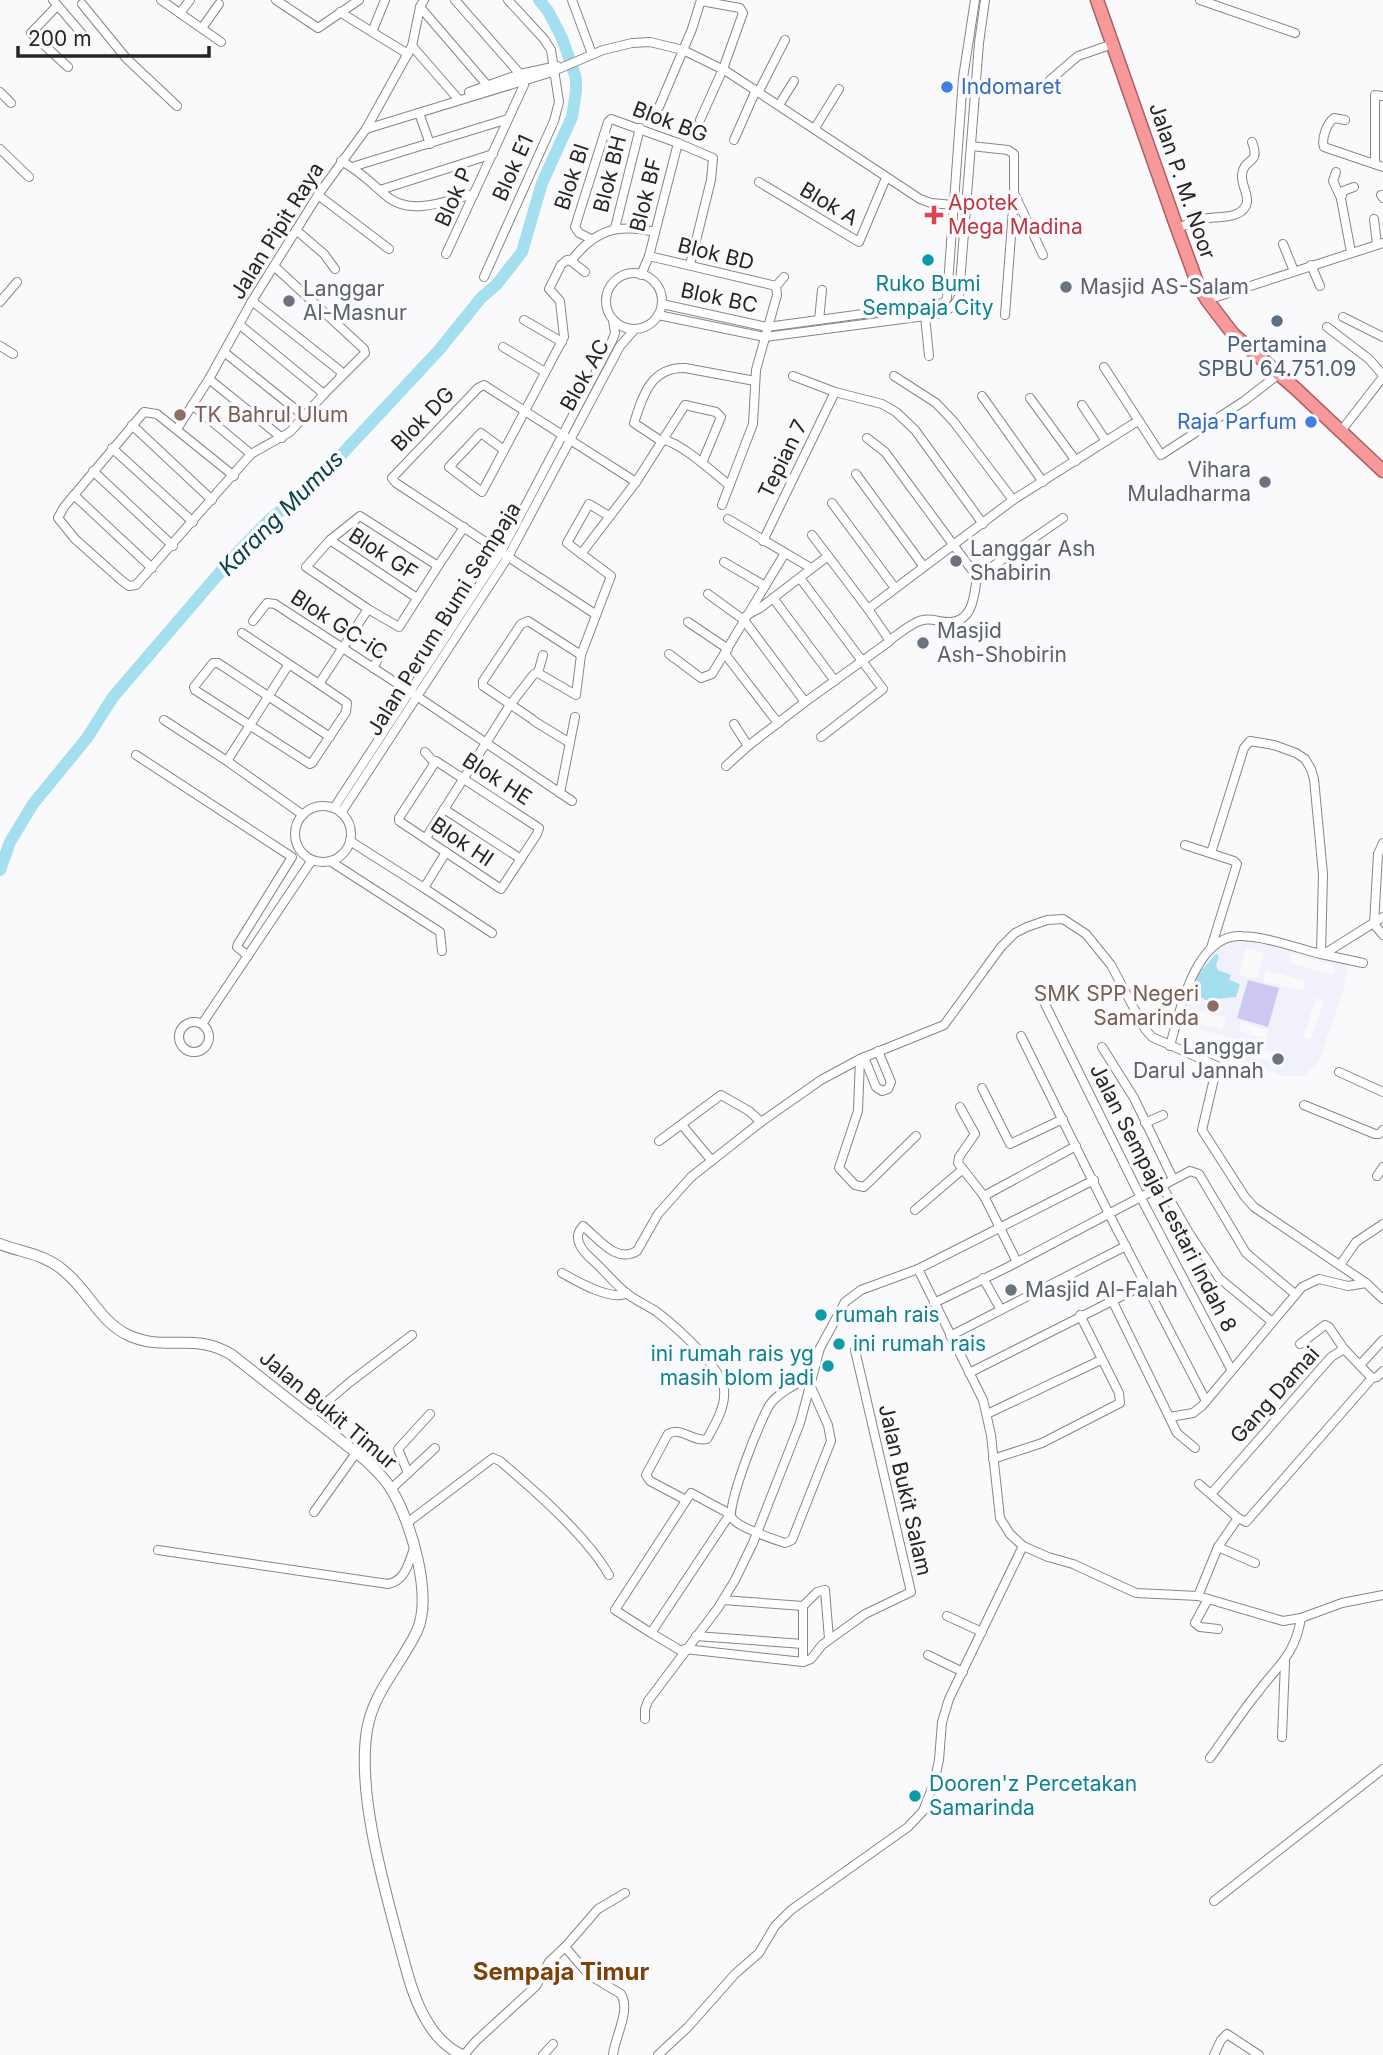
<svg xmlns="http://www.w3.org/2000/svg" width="1383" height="2055" font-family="Inter,sans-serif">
	<rect width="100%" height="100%" fill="#fafafc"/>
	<path fill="#f1f1fb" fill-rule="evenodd" d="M1237 938 1349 963 1343 991 1319 1061 1304 1076H1284L1226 1057 1232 1038 1180 1024 1195 974 1216 949ZM1246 948 1264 953 1256 979 1239 975ZM1291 953 1335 966 1333 975 1289 963ZM1266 970 1305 981 1303 991 1263 981ZM1316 998 1324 1001 1310 1040 1303 1037ZM1190 1008 1226 1018 1222 1030 1187 1020ZM1241 1022 1268 1030 1266 1039 1239 1031ZM1240 1044 1271 1052 1269 1061 1238 1053Z"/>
	<path fill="#ccc8f3" d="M1248 980 1279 988 1268 1027 1237 1018Z"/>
	<path fill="#a4dfef" d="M1216 954 1219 956 1216 965 1218 970 1231 975 1229 980 1240 984 1236 997 1206 1000 1198 996 1196 976Z"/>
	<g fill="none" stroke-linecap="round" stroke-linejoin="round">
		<path stroke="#a4dfef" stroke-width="12" d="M0 870 10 842 33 804 87 738 113 697 234 556 271 518 304 494 328 469 439 350 481 298 497 284 522 252 542 183 572 117 576 91V78L562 38 548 11 539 0"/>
		<g stroke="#868689" stroke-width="10">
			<g id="minor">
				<path d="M53 0 82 34"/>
				<path d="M161 0 221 42"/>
				<path d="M276 0 318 28 359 0"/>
				<path d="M385 0 372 32 408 54"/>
				<path d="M572 0 592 54"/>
				<path d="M1200 0 1295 33"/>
				<path d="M82 4 126 58 177 106"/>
				<path d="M57 6 31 33 68 67"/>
				<path d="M420 7 487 85"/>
				<path d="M340 12 372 32"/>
				<path d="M180 13 190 0"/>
				<path d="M202 28 219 4"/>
				<path d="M412 46 459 100"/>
				<path d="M1050 80 1078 56 1113 44"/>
				<path d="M759 91 785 40"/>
				<path d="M0 92 11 103"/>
				<path d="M469 92 520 74 557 66"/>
				<path d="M779 105 794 81"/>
				<path d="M659 107 692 29 701 0"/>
				<path d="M419 113 430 144"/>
				<path d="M700 120 723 69 743 13 740 8 701 1"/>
				<path d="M1345 120 1334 118C1327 123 1321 139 1324 147L1383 167"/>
				<path d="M815 128 839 89"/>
				<path d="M366 129 549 73 603 50 632 43 650 42 683 50 726 71 920 199 931 203 965 206"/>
				<path d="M734 140 756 90"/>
				<path d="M971 146 1008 150 1014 154V193L1043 255"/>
				<path d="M0 149 29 177"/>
				<path d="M341 161C359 170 373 185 389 198 413 216 448 200 474 194"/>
				<path d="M1375 164V95L1383 96"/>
				<path d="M352 167 508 119"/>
				<path d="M1336 172 1333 181 1340 196"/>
				<path d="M759 182 859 242 886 178"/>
				<path d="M380 190 493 154"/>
				<path d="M318 195 389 249"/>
				<path d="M1381 195 1383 198"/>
				<path d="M1374 219 1377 245"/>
				<path d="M615 228 640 128"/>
				<path d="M1177 228C1186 225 1194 221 1203 219 1216 216 1244 220 1247 202 1248 193 1241 184 1242 175 1244 156 1261 166 1252 142"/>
				<path d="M296 230 324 254 335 269"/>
				<path d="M591 239 579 233 575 227 608 122 611 119 678 143 713 158 711 180 690 265"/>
				<path d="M1283 244 1294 271"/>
				<path d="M1351 252 1341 199 1343 191 1354 187"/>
				<path d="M446 254 524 85 520 74 455 0"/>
				<path d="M649 256 776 286"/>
				<path d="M571 261C595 230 617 223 655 232"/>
				<path d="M571 261 585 272"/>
				<path d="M1311 265 1320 286"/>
				<circle cx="634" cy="301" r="28"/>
				<path d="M641 275 649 256 678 143"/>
				<path d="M484 277 554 121 559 102 551 50 544 39 508 0"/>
				<path d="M776 286 784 277"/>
				<path d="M1207 300 1383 243"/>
				<path d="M252 301 339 370 342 373 340 377"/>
				<path d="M0 302 17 282"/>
				<path d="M662 304 767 327 944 303 947 298 963 78 975 0"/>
				<path d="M658 315 765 337 933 315C945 312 955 308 959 296L979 43 985 0"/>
				<path d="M1005 315 1014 196"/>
				<path d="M925 316 929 356"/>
				<path d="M1343 317 1383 337"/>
				<path d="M524 320 562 342"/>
				<path d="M819 320 822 290"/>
				<path d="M240 325 324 394"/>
				<path d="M1327 327 1369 359 1383 375"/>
				<path d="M0 346 13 354"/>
				<path d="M503 347 545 372"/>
				<path d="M224 352 304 416"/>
				<path d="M1104 367 1139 421"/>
				<path d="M793 376 835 392 882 404 896 412 915 430 983 524"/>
				<path d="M894 376 936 403 954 422 1013 500"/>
				<path d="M209 379 282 438"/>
				<path d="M982 396 1043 482"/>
				<path d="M1030 398 1076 461"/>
				<path d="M192 405 251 454"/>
				<path d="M1082 405 1106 441"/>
				<path d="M132 425 212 500"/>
				<path d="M177 429 209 379 252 301 318 195 366 129 412 46 420 7 424 0"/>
				<path d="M1341 431 1383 377"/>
				<path d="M867 438 885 452 977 577 1063 518"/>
				<path d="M664 440C681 443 714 473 729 485"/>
				<path d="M661 441 634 423C643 395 651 367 685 368L755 381"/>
				<path d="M112 448 193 522"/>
				<path d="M504 450 481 433 449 467 482 492 564 337 560 301 549 289 561 265 567 260 571 261"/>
				<path d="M93 471 173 546"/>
				<path d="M856 474 924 567"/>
				<path d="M234 476 157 414 144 412 64 507 58 518 75 539 121 580 129 586 136 585 251 454 290 432 324 394 365 353 364 349 274 266"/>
				<path d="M74 495 152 568"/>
				<path d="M832 503 895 588"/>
				<path d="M722 505 753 424 756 370 777 295 776 286"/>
				<path d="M728 519 811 568"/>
				<path d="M812 535 828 556"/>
				<path d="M330 540 417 598"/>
				<path d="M763 541 835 392"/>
				<path d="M581 554 636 482 685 405 716 412 721 417 702 463"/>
				<path d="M724 562 765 586"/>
				<path d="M438 566 399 627 368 609 306 567 330 540 360 516 438 566 464 527"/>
				<path d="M800 578 883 689 821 737"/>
				<path d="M708 594 744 620 805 702"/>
				<path d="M773 598 835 681"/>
				<path d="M595 614 396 483 392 478 478 388 484 385 636 482"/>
				<path d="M747 615 760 608 828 556 868 609 1013 500 1133 424 1139 421 1161 455 1244 401 1279 374"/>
				<path d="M253 621 267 603 275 604 418 697 572 801"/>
				<path d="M688 622 728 649"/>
				<path d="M242 633 319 684 368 609"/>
				<path d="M890 640C899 634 912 622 923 620 933 618 942 623 951 622 974 620 974 594 977 577"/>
				<path d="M669 654 701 678 712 674 785 553"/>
				<path d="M725 654 778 723"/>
				<path d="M289 664 227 761 303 815"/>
				<path d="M373 668 380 655"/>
				<path d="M538 673 576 695 581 655 611 576 567 543 589 504 609 516"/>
				<path d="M538 673 543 655"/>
				<path d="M319 684 347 703 346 712 312 763 310 764 195 690 194 687 213 663H218L330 737"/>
				<path d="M532 719 483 686V681L521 624 528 621 581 655"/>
				<path d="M164 720 227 761"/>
				<path d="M534 721 570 743"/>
				<path d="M734 724 748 746 805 702 890 641 868 609"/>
				<path d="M425 752 434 762"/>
				<path d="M136 755 292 857 238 944 237 947 248 956"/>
				<path d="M436 761 539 828 537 834 501 889 399 821V818Z"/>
				<path d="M726 766 748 746"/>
				<path d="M560 793 575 717"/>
				<circle cx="323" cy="834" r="28"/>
				<path d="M334 808 501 552 612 341 615 333 613 320"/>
				<path d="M444 809 521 859"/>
				<path d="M341 813 508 557 620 346 635 329"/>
				<path d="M426 838 510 705 534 674 538 673"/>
				<path d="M350 841 424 888"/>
				<path d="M1383 843 1378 854 1374 924 1383 935"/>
				<path d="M1185 845 1234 861 1237 864 1211 948"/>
				<path d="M446 852 424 888 492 933"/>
				<path d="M1211 853 1244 748 1250 741 1274 745 1296 753 1305 759 1311 769 1314 779 1323 874 1321 954 1363 963"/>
				<path d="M330 861 440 932 442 951"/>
				<path d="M1324 954 1383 917"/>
				<path d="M1045 1004 1141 1198 1231 1369"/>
				<circle cx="194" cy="1037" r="15"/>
				<path d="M202 1024 312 860"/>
				<path d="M1021 1036 1109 1214 1206 1401"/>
				<path d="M1170 1046C1179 1013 1195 933 1242 936 1268 937 1296 948 1321 954"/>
				<path d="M1102 1047 1134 1098 1173 1179"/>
				<path d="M864 1057 876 1087 882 1091 888 1089 891 1082 878 1051"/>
				<path d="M860 1059 858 1111 839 1168 855 1185 864 1187 916 1136"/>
				<path d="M1339 1072 1383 1092"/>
				<path d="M982 1088 1010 1144 1063 1119"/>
				<path d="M1304 1105 1375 1134H1379L1383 1130"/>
				<path d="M960 1107 975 1134 959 1157 958 1163 984 1196 1017 1262"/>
				<path d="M1145 1123 1163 1115"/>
				<path d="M682 1125 712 1161"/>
				<path d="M659 1141 721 1095 749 1111 761 1122"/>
				<path d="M1377 1176 1383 1167"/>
				<path d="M1162 1186 1189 1233 1219 1278 1271 1321"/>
				<path d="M984 1196 1076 1146"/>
				<path d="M915 1210 963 1169"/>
				<path d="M1340 1265 1356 1242 1383 1224"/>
				<path d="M918 1269 983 1400 991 1435 1000 1518 1010 1534 1023 1546 1048 1557 1073 1564 1136 1593 1198 1596 1283 1621 1301 1618 1342 1603 1383 1595"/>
				<path d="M562 1273C576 1281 612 1302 627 1293"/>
				<path d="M983 1278 1001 1310"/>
				<path d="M1112 1300 1177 1433 1195 1448"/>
				<path d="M934 1303 1008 1267 1190 1171 1199 1174 1246 1253 1295 1294"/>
				<path d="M950 1336 1126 1246"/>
				<path d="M1300 1344 1325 1325 1329 1327 1344 1349"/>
				<path d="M1360 1365 1383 1340"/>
				<path d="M969 1373 1146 1284"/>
				<path d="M1372 1378 1377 1377 1383 1371"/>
				<path d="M810 1385 828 1425 831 1441 792 1540 785 1543C773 1539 739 1528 732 1518 725 1509 762 1414 771 1403 781 1391 798 1383 811 1376"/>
				<path d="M987 1414 1101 1360"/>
				<path d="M309 1417 350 1382 412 1335"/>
				<path d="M1170 1417 1193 1413 1202 1406 1302 1287 1319 1279 1348 1286 1366 1283"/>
				<path d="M993 1459 1042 1443 1120 1403 1119 1393 1080 1315"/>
				<path d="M408 1473 398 1449 430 1414"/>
				<path d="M1199 1484 1238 1518"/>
				<path d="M391 1489 435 1448"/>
				<path d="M686 1500 650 1481 646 1475 668 1434C682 1426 693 1443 707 1439 715 1424 726 1407 724 1389 721 1366 675 1326 657 1312 647 1305 634 1300 625 1292 615 1284 607 1274 598 1265 592 1259 583 1253 580 1245 576 1237 578 1232 583 1226 598 1238 616 1264 637 1251L658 1214 691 1177 761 1122 821 1080 860 1059 944 1025 1001 947 1015 933 1027 927 1047 920 1063 919 1086 934 1111 965 1145 1029 1152 1037 1217 1066 1202 1130 1245 1197 1254 1207 1366 1283 1383 1299"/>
				<path d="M314 1512 356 1453"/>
				<path d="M407 1523 493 1458 500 1461C535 1491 586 1535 609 1575"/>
				<path d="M1218 1547 1255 1563"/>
				<path d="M158 1550 388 1584C406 1581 409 1561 415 1546"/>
				<path d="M1198 1596 1218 1547 1238 1518 1246 1522 1372 1378 1344 1349 1331 1357 1211 1494"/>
				<path d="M1208 1599 1195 1623 1200 1627 1218 1629"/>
				<path d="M723 1600 803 1606 817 1592 825 1590 829 1639"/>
				<path d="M947 1616 982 1632"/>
				<path d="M651 1633 615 1610 691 1493 730 1514 651 1633 683 1652"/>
				<path d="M696 1636 803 1644"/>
				<path d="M685 1649 803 1662V1606"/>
				<path d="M928 1655 963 1672"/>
				<path d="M803 1662 811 1659 822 1645 865 1614 911 1592 855 1350"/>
				<path d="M645 1719V1709L648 1701 718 1608 735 1580 753 1543 800 1423 820 1348 845 1302 861 1290 918 1269 1094 1180"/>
				<path d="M1282 1737 1285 1662"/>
				<path d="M1210 1758C1226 1736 1241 1713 1258 1692 1279 1664 1295 1655 1301 1618"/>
				<path d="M1214 1901 1383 1769"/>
				<path d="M565 1947 598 1909 625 1893"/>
				<path d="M464 2055 476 2041 536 1986 549 1962 565 1947 589 1975 621 1994C631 2011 615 2036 613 2055"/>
				<path d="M543 2055 553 2044"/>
				<path d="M658 2055 688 2027 735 1974 759 1953 775 1926 791 1910 908 1827 923 1811 934 1783 939 1760 942 1722 949 1699 1023 1546"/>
				<path d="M1214 2055 1221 2040 1227 2034 1259 2055"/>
			</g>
		</g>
		<g stroke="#868689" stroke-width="12">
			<path id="tertiary" d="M0 1244C23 1253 45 1254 64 1271 88 1290 100 1322 128 1335 166 1353 194 1331 232 1355L363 1458C373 1467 384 1477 391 1489 411 1521 433 1596 417 1631 401 1665 373 1692 367 1730 357 1791 382 1879 398 1939 406 1967 412 1998 428 2023 437 2038 447 2048 462 2055"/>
		</g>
		<g stroke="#ac5f60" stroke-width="15">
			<path id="trunk" d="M1097 0 1177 228 1198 285 1207 300 1233 334 1296 389 1383 471"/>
		</g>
		<use href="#minor" stroke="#fff" stroke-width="8"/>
		<use href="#tertiary" stroke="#fff" stroke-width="10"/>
		<use href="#trunk" stroke="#f7989a" stroke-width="12"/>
	</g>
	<g fill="#3f7fe0" stroke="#fafafc" stroke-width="2.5">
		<circle cx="947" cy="87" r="7"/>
		<circle cx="1311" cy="422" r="7"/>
	</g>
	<path fill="#e0444e" stroke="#fafafc" stroke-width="2.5" d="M930.5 204.5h7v7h7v7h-7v7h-7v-7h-7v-7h7z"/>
	<g fill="#0f9aa8" stroke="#fafafc" stroke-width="2.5">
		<circle cx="928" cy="260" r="7"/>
		<circle cx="821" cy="1315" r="7"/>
		<circle cx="839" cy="1344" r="7"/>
		<circle cx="828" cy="1366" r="7"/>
		<circle cx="915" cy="1796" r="7"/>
	</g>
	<g fill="#6b7280" stroke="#fafafc" stroke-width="2.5">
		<circle cx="1066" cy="287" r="7"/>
		<circle cx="289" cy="301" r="7"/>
		<circle cx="1265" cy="482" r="7"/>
		<circle cx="956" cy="561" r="7"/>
		<circle cx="923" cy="643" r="7"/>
		<circle cx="1278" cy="1059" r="7"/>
		<circle cx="1011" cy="1290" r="7"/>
	</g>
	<circle fill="#5c6f8a" stroke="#fafafc" stroke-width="2.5" cx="1277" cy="321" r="7"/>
	<g fill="#8d6e63" stroke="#fafafc" stroke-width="2.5">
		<circle cx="180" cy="415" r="7"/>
		<circle cx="1213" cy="1006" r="7"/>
	</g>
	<g text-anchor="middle" stroke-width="7" stroke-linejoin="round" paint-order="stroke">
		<g font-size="21" fill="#366cbe" stroke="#fafafc" text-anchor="start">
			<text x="961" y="94">Indomaret</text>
			<text x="1297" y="429" text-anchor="end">Raja Parfum</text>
		</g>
		<g font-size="21" fill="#252526" stroke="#fafafc">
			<text transform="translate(670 122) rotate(21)" y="7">Blok BG</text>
			<text transform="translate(513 168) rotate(-66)" y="7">Blok E1</text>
			<text transform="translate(610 174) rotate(-76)" y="7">Blok BH</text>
			<text transform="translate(572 177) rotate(-72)" y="7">Blok BI</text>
			<text transform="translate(1182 181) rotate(71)" y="7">Jalan P. M. Noor</text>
			<text transform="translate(646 195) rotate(-76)" y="7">Blok BF</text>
			<text transform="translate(454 197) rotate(-66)" y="7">Blok P</text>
			<text transform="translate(829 204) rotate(31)" y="7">Blok A</text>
			<text transform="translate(277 231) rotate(-58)" y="7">Jalan Pipit Raya</text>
			<text transform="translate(716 254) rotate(14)" y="7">Blok BD</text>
			<text transform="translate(719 298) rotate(12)" y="7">Blok BC</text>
			<text transform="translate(585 375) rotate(-61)" y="7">Blok AC</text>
			<text transform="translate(423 419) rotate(-46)" y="7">Blok DG</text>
			<text transform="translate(783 459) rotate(-64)" y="7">Tepian 7</text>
			<text transform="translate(383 554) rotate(33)" y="7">Blok GF</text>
			<text transform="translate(444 619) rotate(-58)" y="7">Jalan Perum Bumi Sempaja</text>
			<text transform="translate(339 625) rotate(33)" y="7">Blok GC-iC</text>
			<text transform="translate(497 779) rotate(33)" y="7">Blok HE</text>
			<text transform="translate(462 842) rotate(34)" y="7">Blok HI</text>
			<text transform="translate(1163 1198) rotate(63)" y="7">Jalan Sempaja Lestari Indah 8</text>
			<text transform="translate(1275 1395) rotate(-48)" y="7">Gang Damai</text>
			<text transform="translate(328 1410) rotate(40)" y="7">Jalan Bukit Timur</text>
			<text transform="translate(905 1490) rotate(77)" y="7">Jalan Bukit Salam</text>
		</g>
		<g font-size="21" fill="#be3a42" stroke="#fafafc" text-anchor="start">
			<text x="948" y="210">Apotek<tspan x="948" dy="24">Mega Madina</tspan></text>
		</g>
		<g font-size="21" fill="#0d838f" stroke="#fafafc" text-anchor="start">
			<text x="928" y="291" text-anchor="middle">Ruko Bumi<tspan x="928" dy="24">Sempaja City</tspan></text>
			<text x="835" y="1322">rumah rais</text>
			<text x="853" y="1351">ini rumah rais</text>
			<text x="814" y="1361" text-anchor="end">ini rumah rais yg<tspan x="814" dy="24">masih blom jadi</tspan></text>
			<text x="929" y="1791">Dooren'z Percetakan<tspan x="929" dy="24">Samarinda</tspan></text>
		</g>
		<g font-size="21" fill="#5b616d" stroke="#fafafc" text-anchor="start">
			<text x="1080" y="294">Masjid AS-Salam</text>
			<text x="303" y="296">Langgar<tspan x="303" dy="24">Al-Masnur</tspan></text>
			<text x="1251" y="477" text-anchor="end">Vihara<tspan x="1251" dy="24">Muladharma</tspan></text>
			<text x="970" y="556">Langgar Ash<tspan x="970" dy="24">Shabirin</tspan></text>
			<text x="937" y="638">Masjid<tspan x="937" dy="24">Ash-Shobirin</tspan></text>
			<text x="1264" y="1054" text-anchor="end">Langgar<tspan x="1264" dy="24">Darul Jannah</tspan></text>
			<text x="1025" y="1297">Masjid Al-Falah</text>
		</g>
		<g font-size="21" fill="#4e5e75" stroke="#fafafc">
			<text x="1277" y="352">Pertamina<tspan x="1277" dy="24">SPBU 64.751.09</tspan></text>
		</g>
		<g font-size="21" fill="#785e54" stroke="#fafafc" text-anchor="start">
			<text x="194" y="422">TK Bahrul Ulum</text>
			<text x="1199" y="1001" text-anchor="end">SMK SPP Negeri<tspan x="1199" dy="24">Samarinda</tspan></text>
		</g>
		<g font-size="23" font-style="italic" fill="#09404b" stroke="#fafafc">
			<text transform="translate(281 513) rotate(-45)" y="8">Karang Mumus</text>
		</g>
		<g font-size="24" font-weight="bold" fill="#7b4309" stroke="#fafafc">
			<text x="561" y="1980">Sempaja Timur</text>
		</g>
	</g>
	<path d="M18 46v10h191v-10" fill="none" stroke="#252526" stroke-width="3.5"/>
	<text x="28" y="46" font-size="21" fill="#252526" stroke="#fafafc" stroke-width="5" paint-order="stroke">200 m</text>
</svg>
